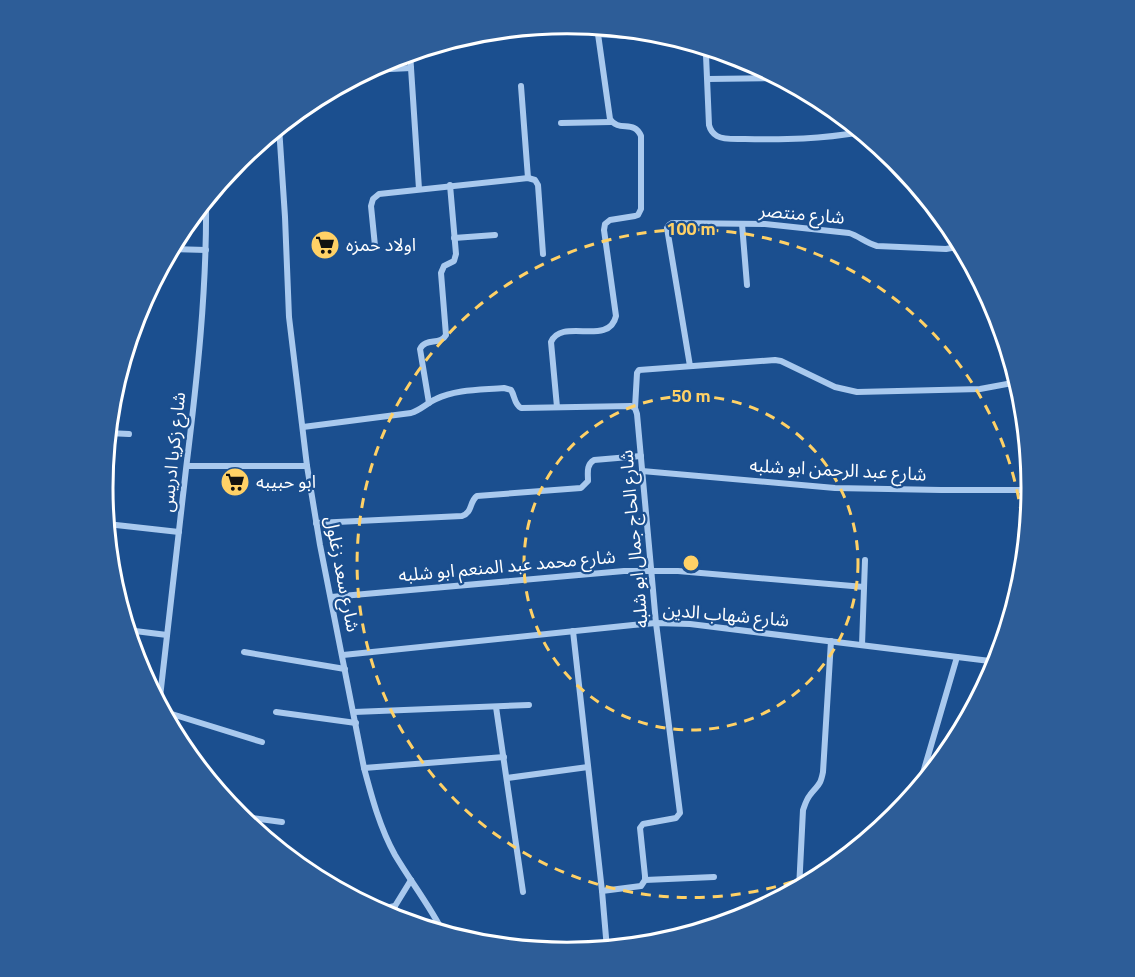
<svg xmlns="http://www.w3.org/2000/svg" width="1135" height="977" font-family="'Titillium Web','Noto Sans Arabic',sans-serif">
	<rect width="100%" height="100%" fill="#1b4f8f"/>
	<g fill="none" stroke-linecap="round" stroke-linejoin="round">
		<g stroke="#a9c9ee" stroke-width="6">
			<path d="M598 34 682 40"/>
			<path d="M702 46 706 55 709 125C710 129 712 133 717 136 724 140 736 139 745 139 787 140 820 139 862 132"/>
			<path d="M410 53 419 189"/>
			<path d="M370 70 411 68"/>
			<path d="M708 79 780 78"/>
			<path d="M521 86 528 178"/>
			<path d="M561 123 611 122"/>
			<path d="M279 127 285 217 289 317 307 466 320 545 364 768C372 798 380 828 395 855 411 882 430 906 444 934"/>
			<path d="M742 224 747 285"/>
			<path d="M454 238 495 235"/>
			<path d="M375 246 371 206 373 199 379 194 528 178 535 180 538 185 543 254"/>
			<path d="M171 249 206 250"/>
			<path d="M999 320 1007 354 1013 365"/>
			<path d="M690 366 667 228 669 225 672 223 765 224 849 233C859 236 866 243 877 246L946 249 962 246"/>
			<path d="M429 403 420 349C426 337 440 346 446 335L441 273 444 266 454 261 456 254 450 185"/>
			<path d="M557 407 551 342C562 317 609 347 616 316L604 230 605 224 610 220 635 216 638 215 641 209V136C634 119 619 133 610 119L597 27"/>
			<path d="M635 408 637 373 639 370 775 360 781 361 835 387 857 392 980 389 1018 382"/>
			<path d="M303 427 411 413C421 410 427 403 436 399 456 389 483 390 504 388L511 390C515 396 514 404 521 408L631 406 635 408 637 414 656 623 680 813 676 818 643 824 640 828 645 876V880L641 886 602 891 607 949"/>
			<path d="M108 433 129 434"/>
			<path d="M187 466H307"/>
			<path d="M642 471 835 488 941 490H1032"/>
			<path d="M316 523 462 516C473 512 469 502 477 496L581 488 588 481C588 473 586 465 594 460L641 456"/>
			<path d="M107 524 179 532"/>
			<path d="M331 597 624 571H678L864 587"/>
			<path d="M127 630 167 635"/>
			<path d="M573 631 602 891"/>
			<path d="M862 645 865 560"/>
			<path d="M244 652 345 669"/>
			<path d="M343 655 633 625 656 623 690 624 998 662"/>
			<path d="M159 706C168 627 177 548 186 469 197 380 207 290 206 201"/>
			<path d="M496 707 523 892"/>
			<path d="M162 711 262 742"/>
			<path d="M276 712 356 723"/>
			<path d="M354 712 529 705"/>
			<path d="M364 768 504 757"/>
			<path d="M507 778 588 767"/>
			<path d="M918 790 957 657"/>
			<path d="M238 816 282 822"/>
			<path d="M645 880 714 877"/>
			<path d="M799 889 803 810C805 805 806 800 810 795 818 784 820 787 823 772L831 641"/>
			<path d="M375 910 395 906"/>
			<path d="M390 918 395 906 411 880"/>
		</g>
	</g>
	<g fill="none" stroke="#ffd166" stroke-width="3" stroke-dasharray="10 8">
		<circle cx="691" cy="563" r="167"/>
		<path d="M843 861A334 334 0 1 1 1025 557"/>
	</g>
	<defs>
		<g id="supermarket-disc" transform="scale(1.5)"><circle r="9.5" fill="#ffd166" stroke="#1b4f8f"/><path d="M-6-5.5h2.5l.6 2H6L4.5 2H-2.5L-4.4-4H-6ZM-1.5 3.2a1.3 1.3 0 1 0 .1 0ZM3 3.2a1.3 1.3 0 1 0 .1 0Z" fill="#111"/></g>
	</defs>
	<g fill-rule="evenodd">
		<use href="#supermarket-disc" x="325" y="245"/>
		<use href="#supermarket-disc" x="235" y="482"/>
	</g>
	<g text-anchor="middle" stroke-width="4.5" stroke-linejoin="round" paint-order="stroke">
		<g font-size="18" fill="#fff" stroke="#1b4f8f">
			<text transform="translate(802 214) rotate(5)" y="6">شارع منتصر</text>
			<text transform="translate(173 452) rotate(-84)" y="6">شارع زكريا ادريس</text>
			<text transform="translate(838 470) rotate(3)" y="6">شارع عبد الرحمن ابو شلبه</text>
			<text transform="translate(634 539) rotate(-95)" y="6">شارع الحاج جمال ابو شلبه</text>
			<text transform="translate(507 566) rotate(-5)" y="6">شارع محمد عبد المنعم ابو شلبه</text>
			<text transform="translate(342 574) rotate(79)" y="6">شارع سعد زغلول</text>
			<text transform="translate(726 615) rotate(5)" y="6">شارع شهاب الدين</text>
		</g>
		<g font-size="18" fill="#fff" stroke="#1b4f8f" text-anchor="start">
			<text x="346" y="251">اولاد حمزه</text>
			<text x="256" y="488">ابو حبيبه</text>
		</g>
	</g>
	<path d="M0 0H1135V977H0ZM113 488a454 454 0 1 1 908 0a454 454 0 1 1-908 0Z" fill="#2d5d98" fill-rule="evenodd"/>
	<path fill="none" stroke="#fff" stroke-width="3" d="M113 488a454 454 0 1 1 908 0a454 454 0 1 1-908 0Z"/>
	<circle cx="691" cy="563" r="9" fill="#ffd166" stroke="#1b4f8f" stroke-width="3"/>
	<g font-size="18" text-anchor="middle" font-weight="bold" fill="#ffd166" stroke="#1b4f8f" stroke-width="4.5" stroke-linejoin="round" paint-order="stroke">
		<text x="691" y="235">100 m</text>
		<text x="691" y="402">50 m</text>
	</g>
</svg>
